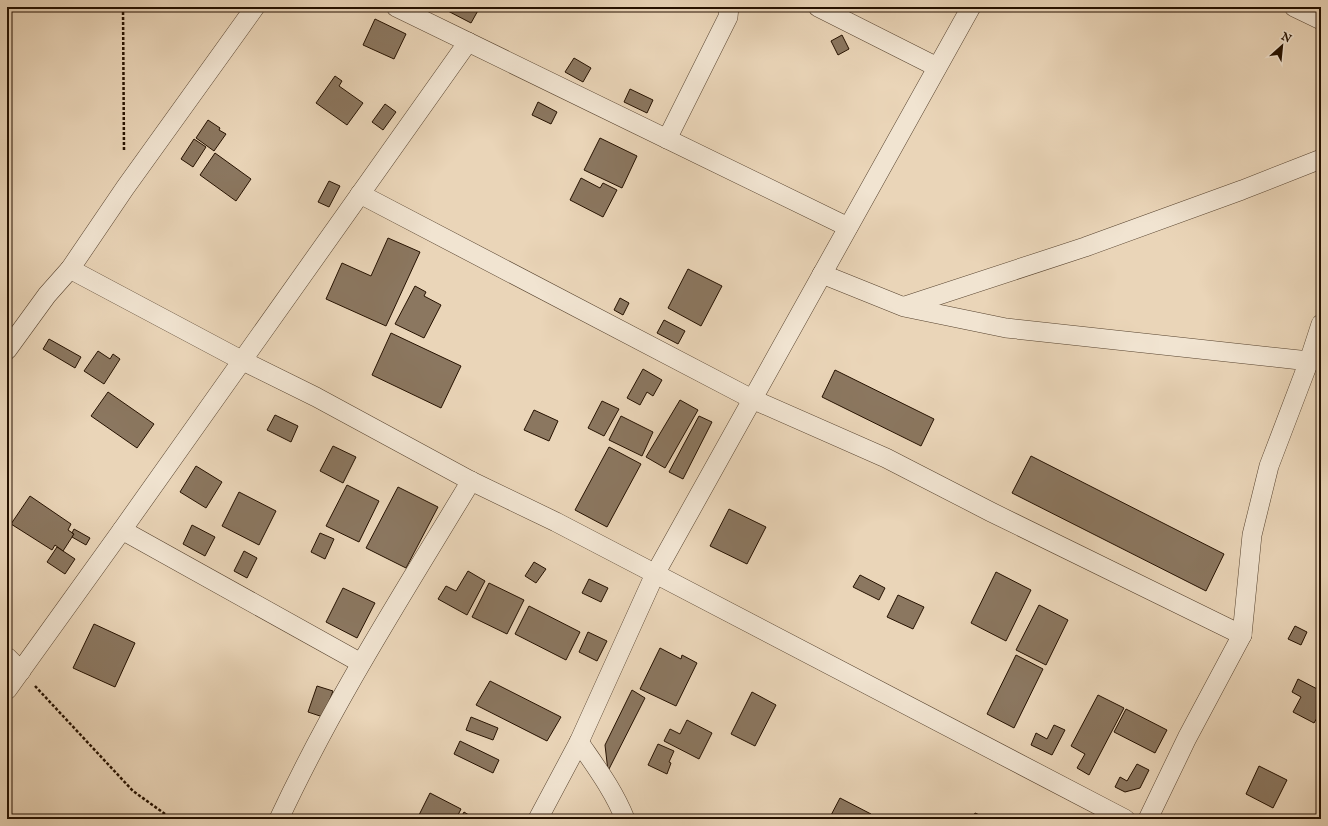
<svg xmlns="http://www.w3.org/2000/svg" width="1328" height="826" font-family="'IM FELL English',serif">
	<rect width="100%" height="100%" fill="#ead5b8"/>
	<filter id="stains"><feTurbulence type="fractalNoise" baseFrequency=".005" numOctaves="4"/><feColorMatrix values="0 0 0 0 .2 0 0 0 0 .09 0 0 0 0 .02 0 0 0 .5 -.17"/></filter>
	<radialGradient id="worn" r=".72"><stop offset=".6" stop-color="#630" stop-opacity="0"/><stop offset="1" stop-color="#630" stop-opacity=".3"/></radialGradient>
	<g fill="#8b7760" stroke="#251100">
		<path d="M447 7H480L471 23 446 10Z"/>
		<path d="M375 19 406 34 394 59 363 45Z"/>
		<path d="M842 35 849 49 838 55 831 41Z"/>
		<path d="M574 58 591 68 583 82 565 72Z"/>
		<path d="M335 76 342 81 339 86 363 103 347 125 316 103Z"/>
		<path d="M630 89 653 100 647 113 624 102Z"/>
		<path d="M538 102 557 112 551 124 532 115Z"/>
		<path d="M385 104 396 112 383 130 372 122Z"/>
		<path d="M208 120 220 128 219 130 226 134 214 151 196 138Z"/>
		<path d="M600 138 637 156 622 188 584 170Z"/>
		<path d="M194 139 206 147 193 167 181 159Z"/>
		<path d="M215 153 251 179 236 201 200 175Z"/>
		<path d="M581 178 600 188 603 183 617 190 603 217 570 200Z"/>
		<path d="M329 181 340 186 329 207 318 202Z"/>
		<path d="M388 238 420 252 386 326 326 299 342 263 371 276Z"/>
		<path d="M688 269 722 286 701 326 668 308Z"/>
		<path d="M415 286 426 292 424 296 441 305 424 338 395 324Z"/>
		<path d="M620 298 629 303 623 315 614 310Z"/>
		<path d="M664 320 685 331 678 344 657 333Z"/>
		<path d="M391 333 461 366 441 408 372 375Z"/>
		<path d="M49 339 81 357 75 368 43 349Z"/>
		<path d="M98 351 110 359 113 354 120 359 104 384 84 371Z"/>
		<path d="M643 369 662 380 653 396 647 392 640 405 627 398Z"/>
		<path d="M835 370 934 419 921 446 822 397Z"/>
		<path d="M108 392 154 424 137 448 91 416Z"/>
		<path d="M680 400 698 410 665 468 646 457Z"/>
		<path d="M602 401 619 409 604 436 588 428Z"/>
		<path d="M534 410 558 421 549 441 524 430Z"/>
		<path d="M275 415 298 426 291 442 267 430Z"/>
		<path d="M621 416 653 432 642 456 609 440Z"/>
		<path d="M699 416 712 422 683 479 669 472Z"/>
		<path d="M333 446 356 457 343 483 320 471Z"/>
		<path d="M609 447 641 464 607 527 575 510Z"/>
		<path d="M1031 456 1224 554 1206 591 1012 493Z"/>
		<path d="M196 466 222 482 206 508 180 492Z"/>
		<path d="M347 485 379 501 359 542 326 526Z"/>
		<path d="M398 487 438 507 406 568 366 548Z"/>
		<path d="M239 492 276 511 259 545 222 526Z"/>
		<path d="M30 496 71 524 68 530 74 534 63 551 55 545 52 550 11 524Z"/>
		<path d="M729 509 766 527 747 564 710 546Z"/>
		<path d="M192 525 215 537 205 556 183 544Z"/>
		<path d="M74 529 90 538 86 545 72 537 74 534 72 533Z"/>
		<path d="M320 533 334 539 325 559 311 552Z"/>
		<path d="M57 547 75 559 65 574 47 562Z"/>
		<path d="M244 551 257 558 247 578 234 571Z"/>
		<path d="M534 562 546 569 536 583 525 576Z"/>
		<path d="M468 571 485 581 467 615 438 599 446 586 456 591Z"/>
		<path d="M996 572 1031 590 1006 641 971 623Z"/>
		<path d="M860 575 885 588 879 600 853 587Z"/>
		<path d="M589 579 608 588 601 602 582 593Z"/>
		<path d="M489 583 524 600 507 634 472 617Z"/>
		<path d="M343 588 375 603 357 638 326 622Z"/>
		<path d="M898 595 924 607 913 629 887 617Z"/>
		<path d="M1039 605 1068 620 1046 665 1016 650Z"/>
		<path d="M529 606 580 632 566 660 515 634Z"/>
		<path d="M94 624 135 643 115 687 73 668Z"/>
		<path d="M1295 626 1307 632 1301 645 1288 639Z"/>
		<path d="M588 632 607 641 597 661 579 652Z"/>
		<path d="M660 648 681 659 682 655 697 663 676 706 640 689Z"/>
		<path d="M1016 655 1043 669 1014 728 987 714Z"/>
		<path d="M1298 679 1321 691V711L1314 723 1293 712 1301 697 1292 692Z"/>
		<path d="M490 681 561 717 547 741 476 705Z"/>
		<path d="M317 686 333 691 323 717 308 712Z"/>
		<path d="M632 690 645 698 608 771 605 745Z"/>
		<path d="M752 692 776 705 755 746 731 734Z"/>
		<path d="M1098 695 1124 708 1089 775 1077 768 1085 754 1071 746Z"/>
		<path d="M1126 709 1167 730 1155 753 1114 732Z"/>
		<path d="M471 717 498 728 493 740 466 730Z"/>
		<path d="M687 720 712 733 699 759 664 741 670 729 680 734Z"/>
		<path d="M1054 725 1065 730 1052 755 1031 745 1036 733 1047 739Z"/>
		<path d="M460 741 499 760 493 773 454 754Z"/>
		<path d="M658 744 674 751 669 762 671 763 667 774 648 765Z"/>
		<path d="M1137 764 1149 770 1140 788 1125 792 1115 787 1120 777 1127 781Z"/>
		<path d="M1259 766 1287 780 1273 808 1246 794Z"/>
		<path d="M430 793 461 809 456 819H417Z"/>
		<path d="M840 798 871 814 868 819H829Z"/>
		<path d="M464 812 472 817 471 819H460Z"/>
		<path d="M975 813 984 817 983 819H972Z"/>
	</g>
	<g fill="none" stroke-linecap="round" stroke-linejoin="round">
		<g stroke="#56422e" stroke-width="20">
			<g id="minor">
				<path d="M396 7 848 227"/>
				<path d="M818 7 937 67"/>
				<path d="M1294 7 1321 20"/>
				<path d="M667 139 728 17 729 7"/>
				<path d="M360 194 752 399 886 458 991 512 1242 635"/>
				<path d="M70 269 241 360 316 397 471 481 556 522 1125 819"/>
				<path d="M822 274 904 307 1006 328 1309 361 1321 360"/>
				<path d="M905 306 1085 247 1242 190 1321 159"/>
				<path d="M7 350 47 295 70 269 125 188 255 7"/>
				<path d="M122 530 361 663"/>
				<path d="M7 657 21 671"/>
				<path d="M7 690 122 530 468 42"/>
				<path d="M579 742C596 767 614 791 625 819"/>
				<path d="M279 819C334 701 404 592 471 481"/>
				<path d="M538 819 579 742 655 574 971 7"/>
				<path d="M1148 819 1187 738 1242 635 1252 535 1269 466 1309 361 1321 324"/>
			</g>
		</g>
		<g stroke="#251100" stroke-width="2.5" stroke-dasharray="3 2" stroke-linecap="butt">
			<path d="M123 7 124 151"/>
			<path d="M35 686 133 791 172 819"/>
		</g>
		<use href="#minor" stroke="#f1e4d1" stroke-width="19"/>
	</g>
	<rect width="1328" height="826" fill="none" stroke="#ead5b8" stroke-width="24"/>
	<rect x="8" y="8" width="1312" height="810" fill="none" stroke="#251100" stroke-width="2"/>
	<rect x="12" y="12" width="1304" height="802" fill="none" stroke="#251100"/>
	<g transform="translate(1282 46) rotate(27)" stroke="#f1e4d1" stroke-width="3" paint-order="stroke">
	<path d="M0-3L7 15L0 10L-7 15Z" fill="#251100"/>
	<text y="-6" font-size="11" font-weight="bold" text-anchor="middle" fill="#251100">N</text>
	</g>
	<rect width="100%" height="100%" filter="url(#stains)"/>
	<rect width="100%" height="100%" fill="url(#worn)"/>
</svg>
